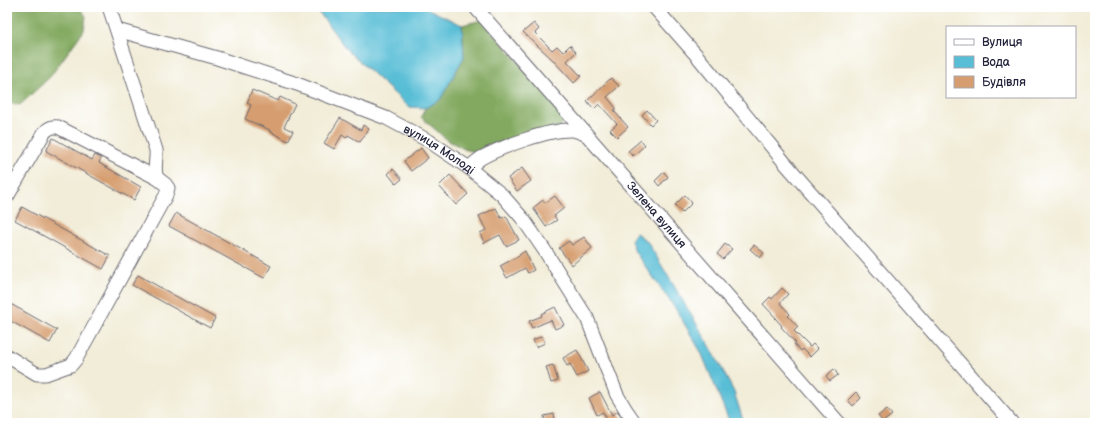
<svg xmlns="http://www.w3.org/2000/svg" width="1102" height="430" font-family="'Balsamiq Sans',sans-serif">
	<rect width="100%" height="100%" fill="#fff"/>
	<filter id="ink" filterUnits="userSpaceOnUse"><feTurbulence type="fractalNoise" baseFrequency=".025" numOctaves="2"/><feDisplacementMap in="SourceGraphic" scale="8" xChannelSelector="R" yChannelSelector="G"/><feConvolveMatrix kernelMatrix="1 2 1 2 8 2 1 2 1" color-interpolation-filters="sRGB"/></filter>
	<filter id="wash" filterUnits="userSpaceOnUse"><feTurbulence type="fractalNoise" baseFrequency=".012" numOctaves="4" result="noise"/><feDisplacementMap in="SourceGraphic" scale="16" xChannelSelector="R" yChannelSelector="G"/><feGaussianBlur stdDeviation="0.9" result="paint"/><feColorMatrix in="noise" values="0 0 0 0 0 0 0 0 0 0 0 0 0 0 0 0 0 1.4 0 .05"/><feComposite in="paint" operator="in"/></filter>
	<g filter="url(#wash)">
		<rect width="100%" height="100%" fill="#f2edd8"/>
		<g fill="#82a95f" stroke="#52664d">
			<path d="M7 7H79L86 16 84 30 50 77 20 105 7 103Z"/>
			<path d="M482 20 562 112 564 120 560 127 528 135 477 152 466 150 447 140 437 131 421 117 425 108 440 100 464 57 462 25Z"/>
		</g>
		<g fill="#58bed6" stroke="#3d7088">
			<path d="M315 7H424L462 25 464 57 440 100 425 108 409 107 347 50Z"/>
			<path d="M636 233 647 241 710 346 734 392 744 423H730L701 352 675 308 635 252 631 240Z"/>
		</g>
		<g id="blocks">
			<g fill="#d69e70">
				<path d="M534 23 539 29 535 33 552 50 557 46 563 52 570 45 576 52 567 61 581 76 574 83 552 59 523 32Z"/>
				<path d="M611 78 619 86 607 97 616 108 614 111 628 127 617 137 610 130 617 124 599 104 594 109 587 101Z"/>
				<path d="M252 90 278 101 280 97 295 104 284 127 293 131 288 141 269 131 270 130 245 119 251 105 247 103Z"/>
				<path d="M647 110 656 120 651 125 642 115Z"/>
				<path d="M340 118 361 130 363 125 369 129 360 142 348 135 346 138 342 135 334 149 324 143Z"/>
				<path d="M53 138 92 160 95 155 101 158 99 163 141 187 134 200 46 151Z"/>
				<path d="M641 140 645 145 633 156 628 151Z"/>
				<path d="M421 148 428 158 411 171 404 161Z"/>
				<path d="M522 168 531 181 517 191 508 178Z"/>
				<path d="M393 169 402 179 396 184 388 174Z"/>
				<path d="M664 172 668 177 659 186 655 181Z"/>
				<path d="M450 175 468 194 456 205 439 186Z"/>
				<path d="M685 195 692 203 682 213 675 205Z"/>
				<path d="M555 196 564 208 554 216 557 220 546 227 533 208 543 200 545 203Z"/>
				<path d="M22 207 110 256 103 269 15 220Z"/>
				<path d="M496 208 501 218 506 216 519 240 506 246 500 235 484 243 480 233 486 230 479 216Z"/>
				<path d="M176 213 271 266 264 278 169 226Z"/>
				<path d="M584 237 592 248 572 265 559 248 569 241 572 245Z"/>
				<path d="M725 244 732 249 723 259 717 254Z"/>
				<path d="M754 245 764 253 760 258 750 249Z"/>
				<path d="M525 251 534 270 528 273 525 268 507 278 500 266 519 256V255Z"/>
				<path d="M138 275 215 318 210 328 132 285Z"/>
				<path d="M782 288 788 294 780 303 790 314 788 316 798 327 794 331 810 347 813 344 818 349 810 357 802 349 800 351 794 344 796 343 781 327 782 326 775 318H776L763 304 770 297 772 299Z"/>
				<path d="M7 302 57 330 50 343 7 319Z"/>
				<path d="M555 307 564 325 555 329 551 320 532 328 529 321 542 316 541 314Z"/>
				<path d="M542 336 545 343 536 347 533 340Z"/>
				<path d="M577 350 588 371 577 377 570 364 567 366 563 358Z"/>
				<path d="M553 365 558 381 551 383 546 367Z"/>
				<path d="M834 369 838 375 830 381 826 376Z"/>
				<path d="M600 392 612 415 618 411 622 419 616 423H609L603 412 597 415 589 398Z"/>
				<path d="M856 392 861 398 853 406 848 400Z"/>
				<path d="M887 409 892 415 883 422 878 416Z"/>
				<path d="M554 414 556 423H545L544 416Z"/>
			</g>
		</g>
	</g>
	<g filter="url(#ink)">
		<use href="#blocks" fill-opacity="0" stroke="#6b6972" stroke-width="1"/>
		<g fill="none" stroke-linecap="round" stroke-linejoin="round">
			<g stroke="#6b6972" stroke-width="15">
				<g id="minor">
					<path d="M109 7 156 150C157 160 153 169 157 178"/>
					<path id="s1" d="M475 7 839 423"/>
					<path d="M654 7 698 57 785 163 1012 423"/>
					<path id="s2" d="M117 30 217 58 297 84 386 118 429 141 469 168 502 195 523 219 545 251 587 318 617 395 626 410 635 423"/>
					<path d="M469 168C473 164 477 161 481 158 501 147 549 129 572 130 577 131 582 133 587 135"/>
					<path d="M7 197 44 133C48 128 52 126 58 127L157 178 165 184 168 188 166 195 76 359 71 365 46 374H37L7 356"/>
				</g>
			</g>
			<use href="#minor" stroke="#fff" stroke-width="13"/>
		</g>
	</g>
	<g text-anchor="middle" stroke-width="3" stroke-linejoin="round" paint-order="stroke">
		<g font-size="12" fill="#22223b" stroke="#fff">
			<text dy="4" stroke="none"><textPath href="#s2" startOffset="345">вулиця Молоді</textPath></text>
			<text dy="4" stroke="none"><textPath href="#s1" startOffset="276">Зелена вулиця</textPath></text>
		</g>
	</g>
	<rect width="1102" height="430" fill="none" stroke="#fff" stroke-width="24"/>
	<rect x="946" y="26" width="130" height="72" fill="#ffffff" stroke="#a7a7b1"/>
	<rect x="954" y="39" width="20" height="6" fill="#ffffff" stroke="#a7a7b1"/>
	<text x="982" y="46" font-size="12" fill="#22223b">Вулиця</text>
	<rect x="954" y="56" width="20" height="12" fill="#58bed6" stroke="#a7a7b1"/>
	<text x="982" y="66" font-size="12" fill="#22223b">Вода</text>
	<rect x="954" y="76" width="20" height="12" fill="#d69e70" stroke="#a7a7b1"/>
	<text x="982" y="86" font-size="12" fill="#22223b">Будівля</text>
</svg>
